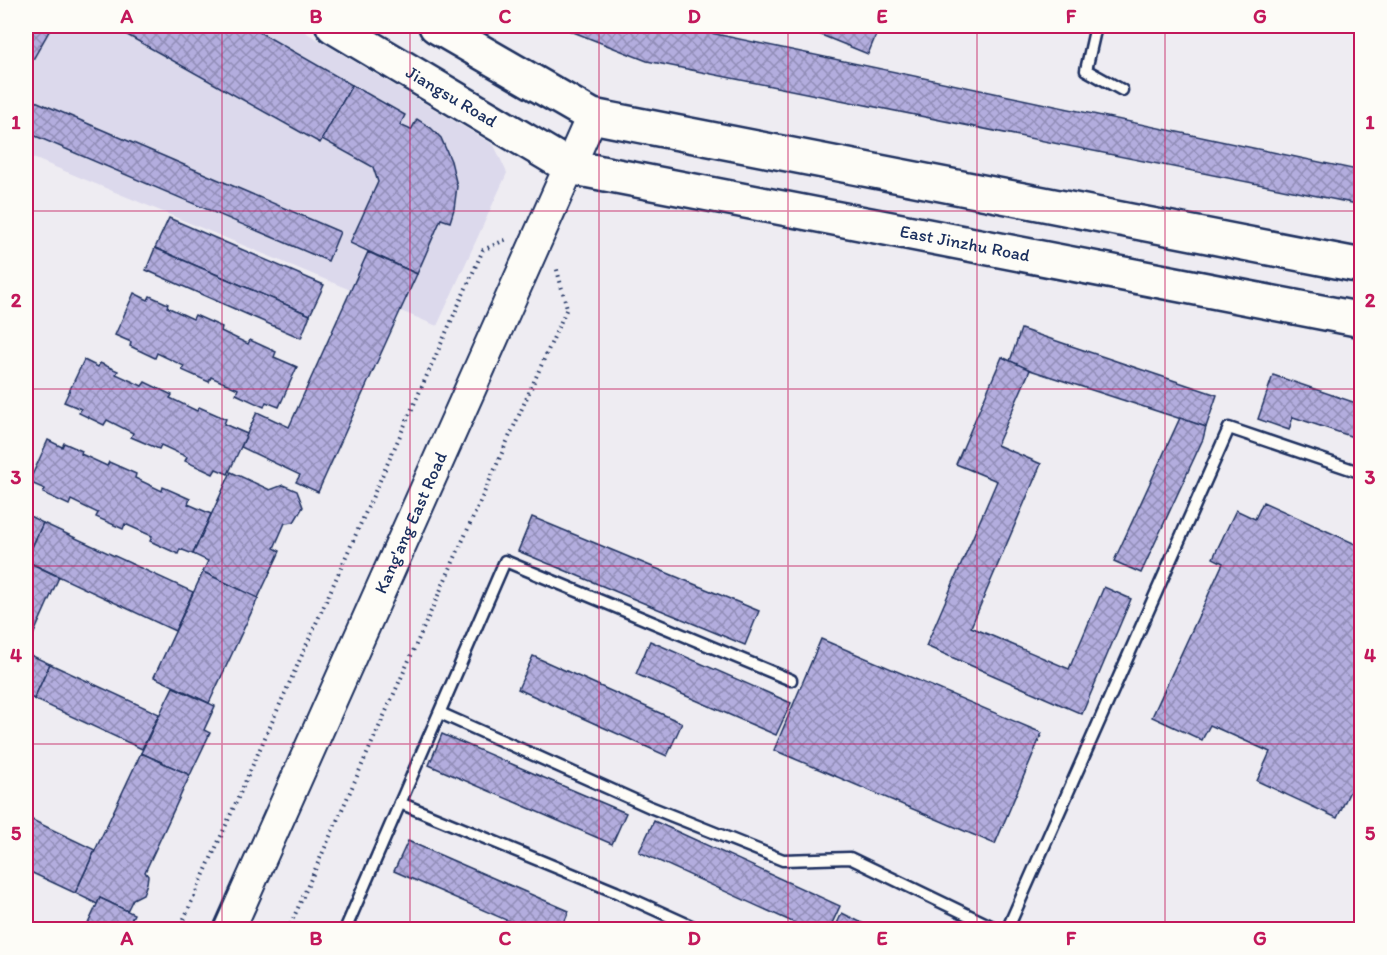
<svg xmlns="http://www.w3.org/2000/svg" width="1387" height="955" font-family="Itim,sans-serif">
	<defs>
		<pattern id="building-cross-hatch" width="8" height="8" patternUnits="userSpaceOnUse" patternTransform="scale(1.5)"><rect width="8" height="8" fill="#b3adde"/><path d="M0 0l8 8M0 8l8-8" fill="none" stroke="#918db7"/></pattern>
	</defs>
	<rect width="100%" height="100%" fill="#eeecf2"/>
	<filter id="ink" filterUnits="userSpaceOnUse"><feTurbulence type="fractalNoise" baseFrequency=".0167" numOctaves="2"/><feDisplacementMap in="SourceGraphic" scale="12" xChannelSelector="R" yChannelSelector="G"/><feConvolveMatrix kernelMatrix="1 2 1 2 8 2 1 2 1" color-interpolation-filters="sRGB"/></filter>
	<g filter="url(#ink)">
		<path fill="#dcd9ec" d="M26 26H295L494 145 507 173 437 326 26 155Z"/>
		<g fill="url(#building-cross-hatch)" stroke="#1b2f5e" stroke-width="1.5">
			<path d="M26 26H52L31 63 26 60Z"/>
			<path d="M111 26H249L352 85 320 143Z"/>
			<path d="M558 26H678L1362 171V205L647 61Z"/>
			<path d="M799 26H874L879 28 868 54Z"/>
			<path d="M352 85 405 115 400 125 411 130 417 119 431 128 441 138 451 161 457 186 454 209 450 222 441 219 417 274 350 243 378 182 373 167 322 139Z"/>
			<path d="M26 97 340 232 328 261 26 132Z"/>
			<path d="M169 218 324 285 310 315 155 248Z"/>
			<path d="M155 248 310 315 301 338 146 270Z"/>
			<path d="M368 252 417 274 318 492 296 482 300 475 241 447 257 412 289 427Z"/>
			<path d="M134 293 148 300 150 296 168 304 167 307 193 319 195 315 222 327 221 331 248 344 250 340 276 352 274 357 297 367 279 407 266 402 264 407 236 394 238 389 211 377 209 382 182 370 184 366 157 353 155 358 130 346 131 342 115 335Z"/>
			<path d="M1021 329 1217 395 1206 427 1030 370 1010 361Z"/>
			<path d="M1002 357 1030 370 997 445 1041 464 971 627 1069 669 1104 587 1131 599 1082 714 926 646 997 481 956 464Z"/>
			<path d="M84 360 98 367 100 363 118 371 116 374 142 386 145 382 172 395 170 398 197 411 199 407 226 419 224 424 247 434 228 474 216 469 213 474 185 461 187 457 161 445 159 449 131 437 133 433 107 420 104 425 79 413 81 409 64 402Z"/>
			<path d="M1273 375 1362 405V440L1293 417 1289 430 1258 419Z"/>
			<path d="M1180 418 1206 427 1203 439 1141 573 1114 561Z"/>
			<path d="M48 440 62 447 64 443 82 451 81 454 107 466 109 462 136 474 135 478 162 491 163 487 190 499 188 504 211 514 193 554 180 549 178 554 150 541 152 536 125 524 123 529 96 517 98 513 71 500 69 505 43 493 45 489 29 482Z"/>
			<path d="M231 472 270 490 283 485 297 491 303 507 294 522 285 523 274 548 280 551 258 598 203 572 208 561 193 554Z"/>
			<path d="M1263 502 1362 547V766L1337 818 1257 781 1270 752 1210 725 1202 740 1152 717 1223 563 1213 558 1236 510 1255 519Z"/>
			<path d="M26 514 43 523 26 561Z"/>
			<path d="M532 517 759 611 745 645 518 551Z"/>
			<path d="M43 523 193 592 175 631 26 561Z"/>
			<path d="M26 561 59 577 26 651Z"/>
			<path d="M203 572 258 598 209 703 154 677Z"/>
			<path d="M821 639 1042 733 995 844 774 750Z"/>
			<path d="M650 641 791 703 776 735 636 674Z"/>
			<path d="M26 653 50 664 34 699 26 695Z"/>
			<path d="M533 656 682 723 667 756 518 689Z"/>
			<path d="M50 664 159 714 142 749 34 699Z"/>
			<path d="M173 687 215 706 204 730 210 733 190 775 141 753Z"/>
			<path d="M442 734 626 813 612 844 429 765Z"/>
			<path d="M141 753 190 775 145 872 148 876 147 883 145 889 143 894 133 899 127 911 100 898 97 904 75 893Z"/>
			<path d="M26 817 95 850 75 893 26 870Z"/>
			<path d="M654 821 840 906 829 930H810L639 852Z"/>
			<path d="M408 841 569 911 561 930H529L394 871Z"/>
			<path d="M100 898 134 914 126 930H85Z"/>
			<path d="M842 913 876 930H834Z"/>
		</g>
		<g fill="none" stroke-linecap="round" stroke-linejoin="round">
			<g stroke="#1b2f5e" stroke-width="15">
				<g id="lane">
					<path d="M1096 26 1086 70 1122 90"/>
					<path d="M440 713 650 807 783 860 850 858 999 930"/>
					<path d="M400 803 616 892 700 930"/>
					<path d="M345 930 505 561 791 680"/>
					<path d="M1007 930 1229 428 1362 473"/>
				</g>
			</g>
			<g stroke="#1b2f5e" stroke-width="34">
				<g id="secondary">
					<path id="s1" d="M229 930 592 116"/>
				</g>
			</g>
			<g stroke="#1b2f5e" stroke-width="38">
				<g id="highway">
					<path id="s2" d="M333 26 570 167 1362 320"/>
					<path d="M436 26 592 116 1362 266"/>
				</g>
			</g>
			<g stroke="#1b2f5e" stroke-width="4" stroke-dasharray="1.5 4.5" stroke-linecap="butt">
				<path d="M179 930 483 250 507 239"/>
				<path d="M288 930 567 308 556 266"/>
			</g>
			<use href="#lane" stroke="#fdfcf7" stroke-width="10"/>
			<use href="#secondary" stroke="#fdfcf7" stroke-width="30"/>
			<use href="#highway" stroke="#fdfcf7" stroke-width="33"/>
		</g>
	</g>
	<path fill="none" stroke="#c2185b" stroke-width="1.5" stroke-opacity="0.55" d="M222 26V930M410 26V930M599 26V930M788 26V930M977 26V930M1165 26V930M26 211H1362M26 389H1362M26 566H1362M26 744H1362"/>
	<g text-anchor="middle" stroke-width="5" stroke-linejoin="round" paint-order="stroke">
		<g font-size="18" fill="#1b2f5e" stroke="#fdfcf7">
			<text dy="6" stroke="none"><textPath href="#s2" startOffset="138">Jiangsu Road</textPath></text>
			<text dy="6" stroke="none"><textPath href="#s2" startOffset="678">East Jinzhu Road</textPath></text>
			<text dy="6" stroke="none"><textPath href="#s1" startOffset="446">Kang'ang East Road</textPath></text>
		</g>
	</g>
	<rect width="1387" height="955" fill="none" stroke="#fdfcf7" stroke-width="66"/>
	<rect x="33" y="33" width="1321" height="889" fill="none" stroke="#c2185b" stroke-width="2"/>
	<g font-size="20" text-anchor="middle" font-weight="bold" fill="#c2185b">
		<text x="127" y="23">A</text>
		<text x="316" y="23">B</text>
		<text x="505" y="23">C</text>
		<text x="694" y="23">D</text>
		<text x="882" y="23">E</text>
		<text x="1071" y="23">F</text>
		<text x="1260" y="23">G</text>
		<text x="16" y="129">1</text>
		<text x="1370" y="129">1</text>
		<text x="16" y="307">2</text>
		<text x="1370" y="307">2</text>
		<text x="16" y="484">3</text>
		<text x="1370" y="484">3</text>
		<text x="16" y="662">4</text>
		<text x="1370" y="662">4</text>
		<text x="16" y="840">5</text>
		<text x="1370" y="840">5</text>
		<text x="127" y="945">A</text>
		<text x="316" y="945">B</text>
		<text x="505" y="945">C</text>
		<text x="694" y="945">D</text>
		<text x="882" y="945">E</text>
		<text x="1071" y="945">F</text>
		<text x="1260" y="945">G</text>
	</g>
</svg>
